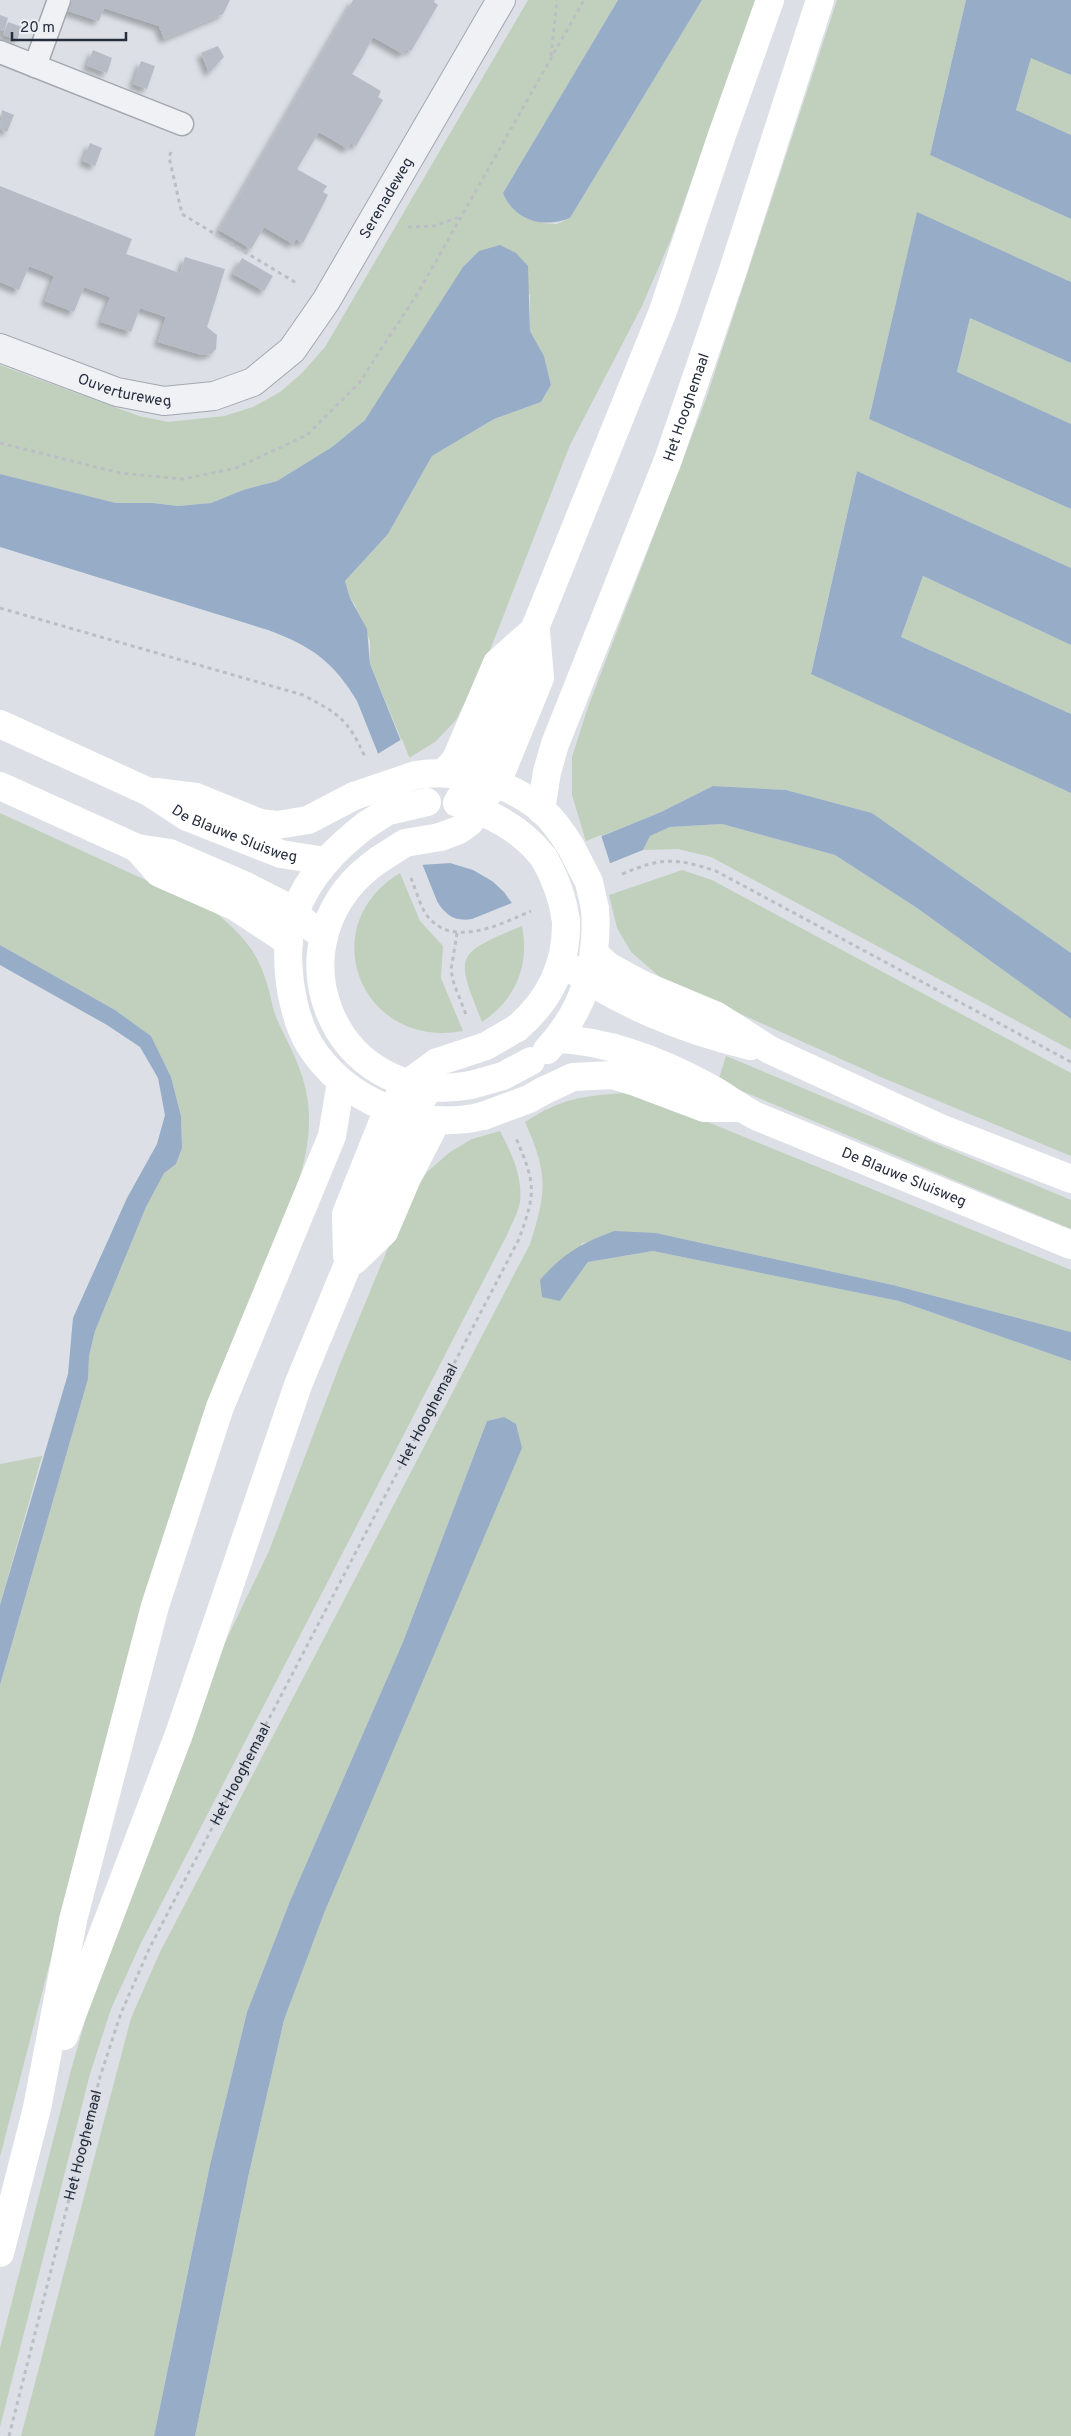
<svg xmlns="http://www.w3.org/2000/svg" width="1071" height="2436" font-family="Overpass,sans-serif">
	<defs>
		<filter id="shadow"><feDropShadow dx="-4.5" dy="4.5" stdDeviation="2.5" flood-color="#0004"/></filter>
	</defs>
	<rect width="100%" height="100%" fill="#dce0e6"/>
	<g fill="#c1d0bd">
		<path d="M528 0H618L503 193 542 223 557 224 570 218 702 0H756L671 239 642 306 570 445 485 663 456 720 435 742 409 758 370 664V641L355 605 350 598 345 581 388 534 432 456 494 419 541 402 551 385 544 356 530 331V294L397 372 365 420 332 447 277 481 243 490 211 503 178 506 153 503H116L0 474V365L139 416 168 422 224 416 253 407 280 392 302 373 325 347Z"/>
		<path d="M837 0H966L930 155 1071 219V282L917 213 869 419 1071 509V568L857 471 811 673 1071 793V953L872 813 786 790 713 786 661 812 586 842 572 795V757L588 707 706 399Z"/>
		<path d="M1031 57 1071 75V135L1016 110Z"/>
		<path d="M970 318 1071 363V424L957 373Z"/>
		<path d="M923 576 1071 645V714L901 637Z"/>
		<path d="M0 813 215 912C241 934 258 951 267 984 271 995 272 1007 276 1017 284 1036 295 1054 301 1073 315 1113 309 1148 297 1187L129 1654 0 2157V1685L88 1379 89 1356 95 1331 146 1207 164 1172 176 1164 182 1148 181 1116 171 1077 151 1036 115 1010 0 945Z"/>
		<path d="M722 824 835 855 917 908 1071 1019V1050L711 857 678 849 643 850 650 836 670 827Z"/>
		<path d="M682 870 712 880 1071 1073V1156L883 1078 661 978 631 952 617 928 609 895Z"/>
		<path d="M400 873 420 921 443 946 441 978 463 1031C361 1050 312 926 400 873Z"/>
		<path d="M522 926C530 966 515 1000 482 1022 455 955 454 954 522 926Z"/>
		<path d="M726 1056 1071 1200V1229L718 1081Z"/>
		<path d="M624 1093 661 1103 1071 1270V1332L893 1285 656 1233 582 1243 560 1301 588 1262 653 1251 899 1301 1071 1361V2436H195L249 2173 284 2020 504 1417 487 1421 403 1642 290 1901 247 2012 210 2165 154 2436H21L131 2018 160 1952 530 1244C547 1191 548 1174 525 1122 560 1099 582 1096 624 1093Z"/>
		<path d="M500 1131C511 1152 523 1177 520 1202 518 1213 511 1225 507 1235L141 1943 111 2009 90 2074 0 2427V2348L71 2070 92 1997 218 1657 269 1551 340 1364 407 1202 427 1172 450 1152 472 1139Z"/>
		<path d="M42 1456 0 1605V1464Z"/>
	</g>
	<g fill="#96acc7">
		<path d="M618 0H702L570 218C543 229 514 220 503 193Z"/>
		<path d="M966 0H1071V75L1031 58 1016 110 1071 135V219L930 155Z"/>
		<path d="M917 212 1071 282V363L970 318 957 372 1071 424V509L869 419Z"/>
		<path d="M500 245 516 253 528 266 530 331 544 356 551 385 541 402 494 419 432 456 388 534 345 581 350 598 367 629 370 664 450 863 473 870 492 881 661 812 713 786 786 790 872 813 1071 953V1019L917 908 835 855 722 824 670 827 650 836 643 850 472 919C455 922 445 915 437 901L357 701C333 661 311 646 268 630L0 547V474L116 503H153L178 506 211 503 243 490 277 481 332 447 365 420 463 267 479 251Z"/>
		<path d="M857 471 1071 568V645L923 576 901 637 1071 714V793L811 674Z"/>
		<path d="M0 945 115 1010 151 1036 171 1077 181 1116 182 1148 176 1164 164 1173 146 1207 95 1331 89 1356 88 1379 0 1685V1605L68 1374 73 1318 127 1198 157 1144 165 1115 158 1078 140 1047 107 1025 0 965Z"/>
		<path d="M614 1231 656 1233 893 1285 1071 1332V1361L899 1301 653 1251 588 1262 560 1301 542 1297 540 1280C564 1253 580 1244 614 1231Z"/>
		<path d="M504 1417 516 1424 522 1448 324 1913 284 2020 249 2173 195 2436H154L210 2165 247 2012 290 1901 403 1642 487 1421Z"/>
	</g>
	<g fill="#dce0e6">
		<path d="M402 739 440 837 451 863 420 865 376 755Z"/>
		<path d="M601 835 611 866 514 906 504 892 491 880Z"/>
	</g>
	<g fill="#b6bbc6" filter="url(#shadow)">
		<path d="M72 0H230L223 14 164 39 159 26 104 8 99 21 68 11Z"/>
		<path d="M353 0H435L434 2 438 5 411 51 406 49 403 54 373 37 363 56 352 74 381 91 378 97 383 100 356 146 351 143 348 149 319 132 297 169 327 186 323 192 328 195 303 243 296 239 293 244 264 227 251 249 219 230Z"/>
		<path d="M0 15 8 18 4 31 0 29Z"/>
		<path d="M8 22 22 27 17 40 3 35Z"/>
		<path d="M218 46 224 57 209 73 201 53Z"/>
		<path d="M93 50 112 58 107 73 87 66Z"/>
		<path d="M141 61 155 66 147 89 133 84Z"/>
		<path d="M2 110 14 115 7 132 0 129Z"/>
		<path d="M90 143 102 148 95 166 83 161Z"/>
		<path d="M0 186 132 239 126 254 180 273 185 257 225 269 207 327 217 335 216 349 211 354 202 355 158 342 166 317 140 308 131 332 101 322 110 297 84 287 74 312 45 301 54 276 29 266 19 290 0 282Z"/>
		<path d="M242 258 273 276 264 291 233 274Z"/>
	</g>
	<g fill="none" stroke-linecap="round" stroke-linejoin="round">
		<g stroke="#a2a7b0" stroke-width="25">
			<g id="lane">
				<path d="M0 52 182 124"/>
				<path d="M35 66 59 0"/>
			</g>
		</g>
		<g stroke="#a2a7b0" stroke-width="30">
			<g id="street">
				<path id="s2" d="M0 348 117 392 164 401 214 396 253 382 292 350 326 301 501 0"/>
			</g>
		</g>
		<g stroke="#bbbec5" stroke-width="3" stroke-dasharray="4 4" stroke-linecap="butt">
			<path d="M551 56 557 0"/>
			<path d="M171 152 169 157 182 214 298 284"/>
			<path d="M408 227 434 226 462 216"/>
			<path d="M0 443 120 473 183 479 236 468 307 435 359 383 419 291 584 0"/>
			<path d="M0 608 303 695C339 714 348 719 365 757"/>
			<path d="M622 874C662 857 676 858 716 871L1071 1062"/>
			<path d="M411 878C415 888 419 901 424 911 448 951 499 925 531 911"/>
			<path d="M457 933 451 970 454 984 467 1017"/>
			<path id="s1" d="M9 2436 100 2077 121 2013 150 1947 519 1239C536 1192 536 1185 516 1138"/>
		</g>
		<use href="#lane" stroke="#eff1f5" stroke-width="22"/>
		<use href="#street" stroke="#eff1f5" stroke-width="28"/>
		<g stroke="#fff" stroke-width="28">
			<path id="s3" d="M0 724 149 792 187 817 281 854 325 861"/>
			<path d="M444 773 456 759 497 663 531 633"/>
			<path d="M416 775C457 768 512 783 543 811 554 821 563 834 571 847"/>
			<path d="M0 786 137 848 170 853 244 885 283 905 324 937"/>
			<path d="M156 792 196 797 260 823 277 825 308 820 354 796"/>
			<path d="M457 803 480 764 663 311 722 135 770 0"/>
			<path d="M463 805C496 815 523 831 544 858"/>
			<path id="s4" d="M541 810 547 772 555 744 668 460 733 270 820 0"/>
			<path d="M366 825C336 848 309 875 295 912 287 934 287 960 290 983 293 1004 298 1025 309 1044 344 1101 418 1132 483 1116"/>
			<path d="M440 837 459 830 470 822 501 773 540 678 536 632"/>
			<path d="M137 848 159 873 236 907 289 942"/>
			<path d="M380 859C264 937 330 1111 471 1085"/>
			<path d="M595 954 608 966 643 985 717 1016 770 1050 940 1128 1071 1179"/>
			<path d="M562 962C617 1003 685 1031 751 1046"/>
			<path d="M517 1028C550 1000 567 964 566 921"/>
			<path id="s5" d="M557 1039C611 1041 665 1063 712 1089 728 1098 741 1109 758 1117L1071 1245"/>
			<path d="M547 1050C583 1012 599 962 595 909"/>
			<path d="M543 1091 573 1077 613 1075 635 1082 704 1108H739"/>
			<path d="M347 1256 346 1214 382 1124 407 1084 437 1062 459 1055"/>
			<path d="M355 1260 384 1232 407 1178 437 1120"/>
			<path d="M64 2036 179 1734 298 1385 403 1131 410 1115 429 1089"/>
			<path d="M0 2253 37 2108 73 1920 155 1606 220 1407 332 1136 341 1082"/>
		</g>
		<g stroke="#fff" stroke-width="28">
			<path d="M354 796 416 775"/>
			<path d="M366 825 388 811 427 802"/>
			<path d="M571 847 589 882 595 909"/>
			<path d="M544 858C556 879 563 898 566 921"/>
			<path d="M380 859 405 843 440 837"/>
			<path d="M459 1055 486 1046 517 1028"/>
			<path d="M471 1085 503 1076 531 1061"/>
			<path d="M483 1116 529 1099 543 1091"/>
		</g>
	</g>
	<g text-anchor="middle" stroke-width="5" stroke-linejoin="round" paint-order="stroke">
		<g font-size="15" fill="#262d3d" stroke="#ebeff4">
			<text dy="5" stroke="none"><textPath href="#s2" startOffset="494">Serenadeweg</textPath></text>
			<text dy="5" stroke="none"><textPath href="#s2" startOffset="132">Ouvertureweg</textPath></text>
			<text dy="5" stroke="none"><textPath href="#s4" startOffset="429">Het Hooghemaal</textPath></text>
			<text dy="5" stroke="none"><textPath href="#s3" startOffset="260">De Blauwe Sluisweg</textPath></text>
			<text dy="5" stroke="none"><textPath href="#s5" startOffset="376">De Blauwe Sluisweg</textPath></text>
			<text dy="5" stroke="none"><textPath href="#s1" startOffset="1110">Het Hooghemaal</textPath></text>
			<text dy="5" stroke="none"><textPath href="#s1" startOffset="705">Het Hooghemaal</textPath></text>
			<text dy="5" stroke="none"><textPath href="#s1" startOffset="300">Het Hooghemaal</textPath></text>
		</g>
	</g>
	<path d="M12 32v8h114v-8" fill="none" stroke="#262d3d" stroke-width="2.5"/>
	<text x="20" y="32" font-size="15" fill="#262d3d" stroke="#ebeff4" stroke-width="4" paint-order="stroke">20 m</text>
</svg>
